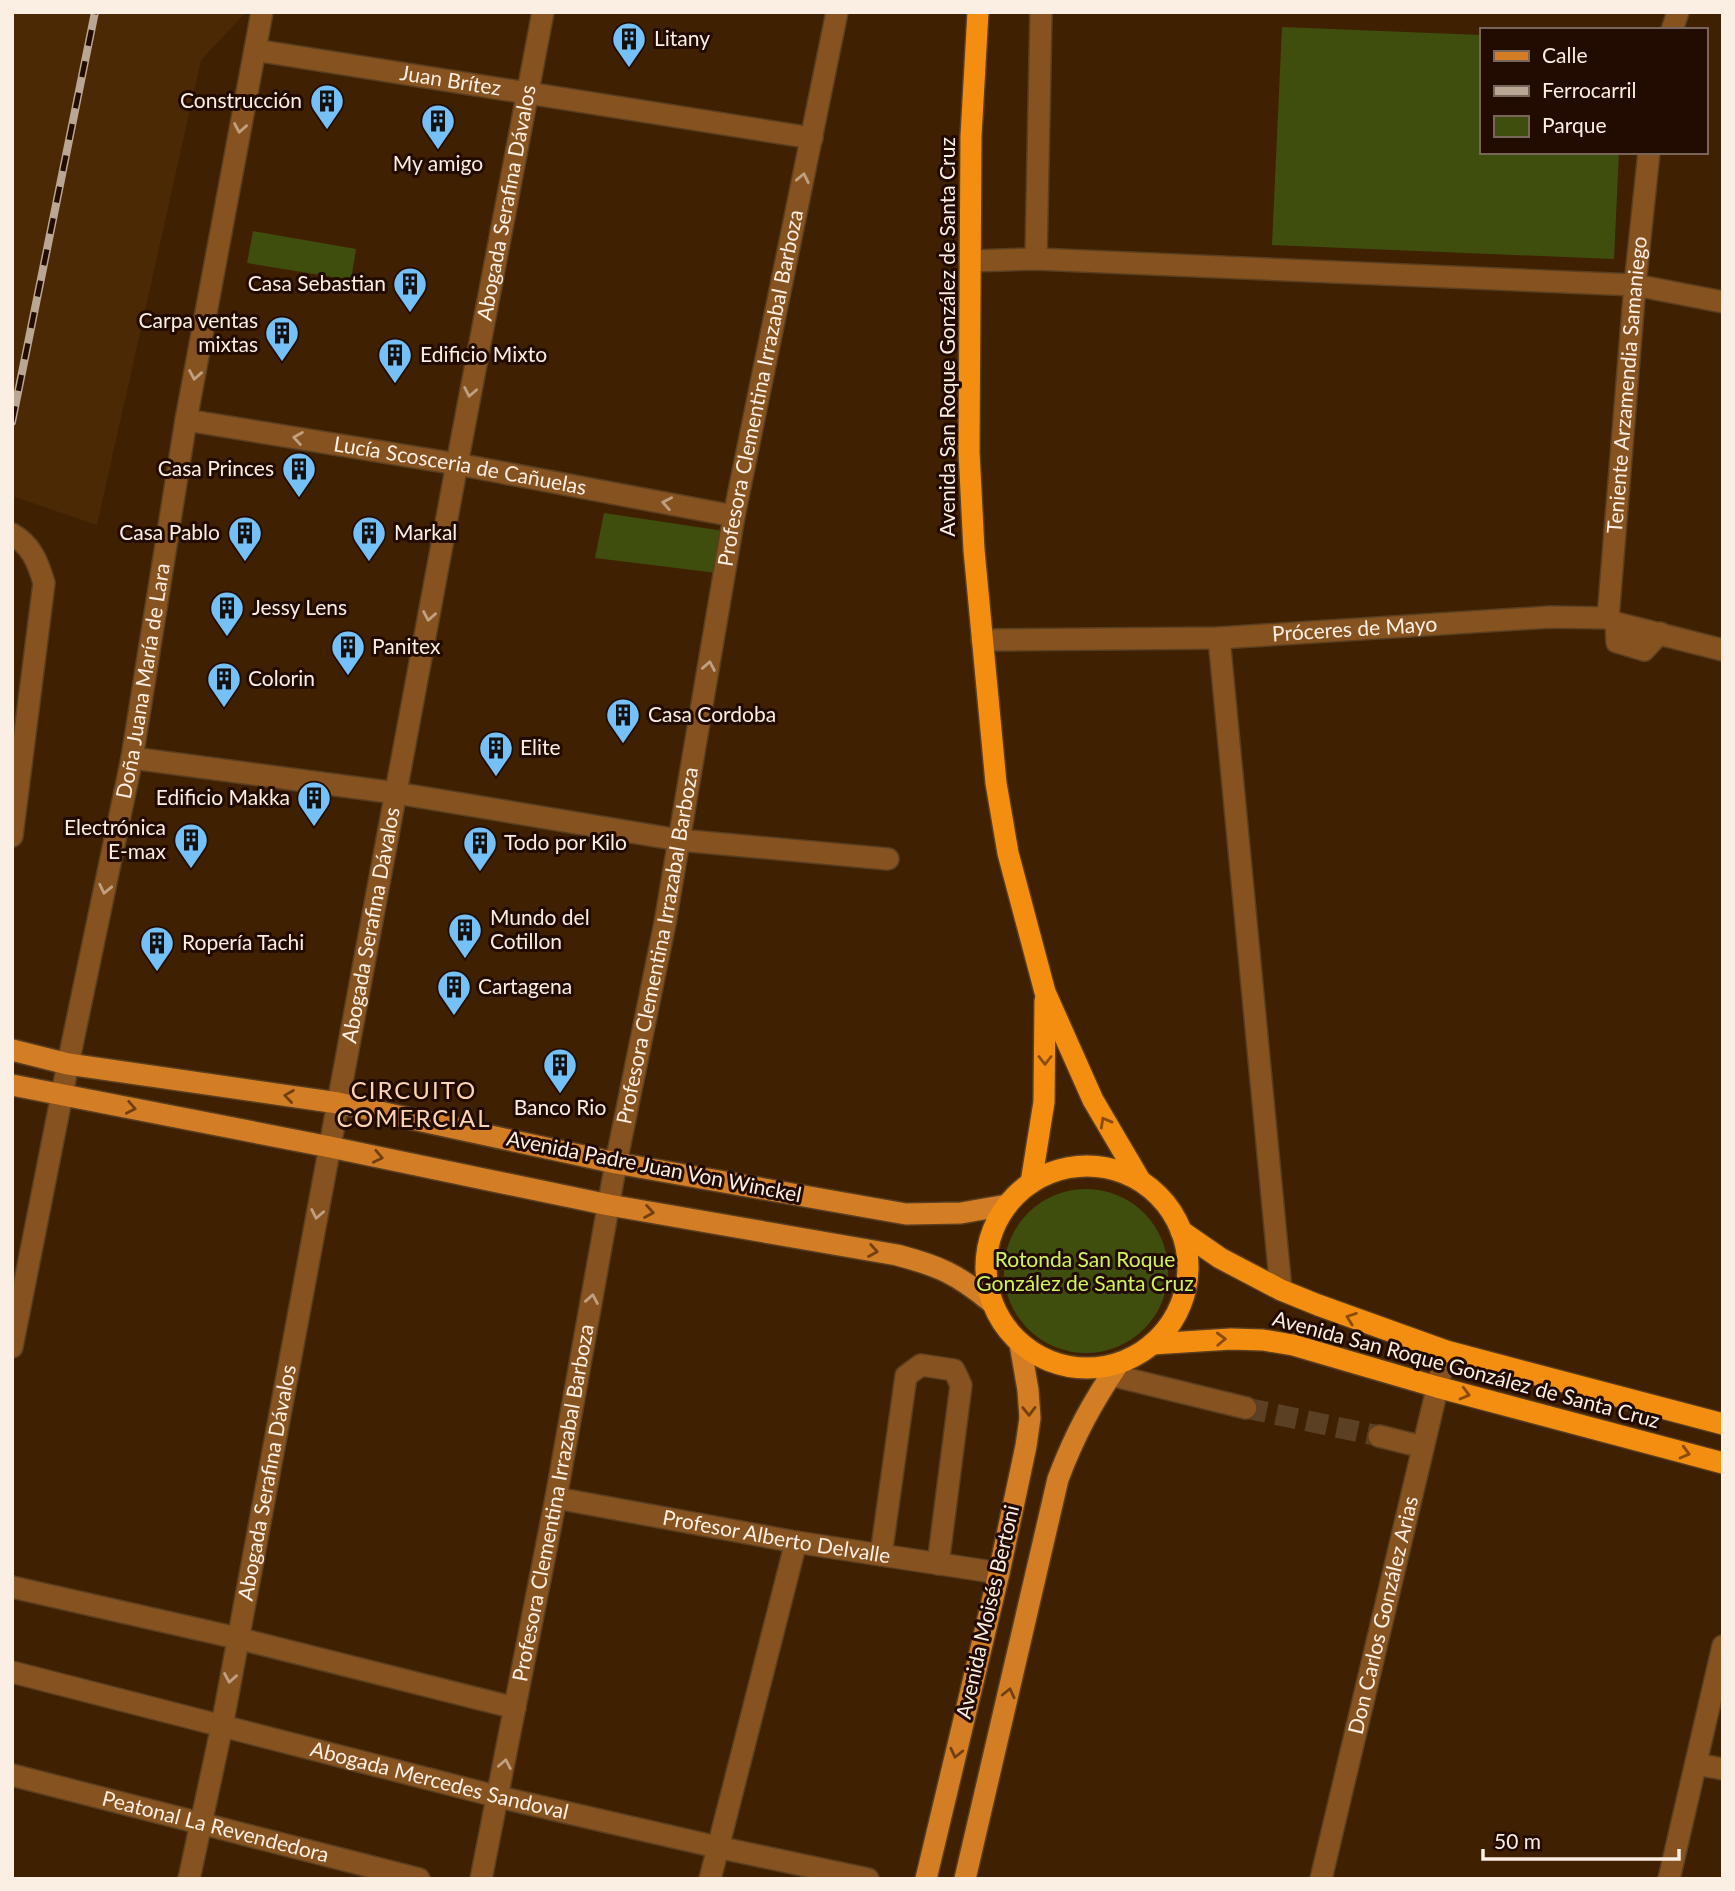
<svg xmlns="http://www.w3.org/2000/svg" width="1735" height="1891" font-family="Lato,sans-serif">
	<rect width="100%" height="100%" fill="#3f2101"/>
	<path fill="#4b2905" d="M12 12H246L201 60 97 525 12 496Z"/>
	<g fill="#404e0d">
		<path d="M1282 27 1481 35V152H1619L1614 259 1272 245Z"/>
		<path d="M253 231 356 249 351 280 247 263Z"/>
		<path d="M604 513 724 531 717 573 595 558Z"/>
		<circle cx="1086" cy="1271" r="82"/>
	</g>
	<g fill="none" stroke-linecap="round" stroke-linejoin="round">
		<path stroke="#5b4023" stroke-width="21" stroke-dasharray="21 10" stroke-linecap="butt" d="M1246 1408 1379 1436"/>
		<g stroke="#593e20" stroke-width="24">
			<g id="minor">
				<path d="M1672 30 1678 12"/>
				<path id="s1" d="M255 50 812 138"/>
				<path d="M1036 259 1041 12"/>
				<path d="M970 261 1036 259 1635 285 1723 302"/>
				<path id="s2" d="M186 420 457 464 734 516"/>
				<path d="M12 534C31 545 38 562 44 583L12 836"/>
				<path id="s3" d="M1608 618 1635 285 1649 152"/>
				<path d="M1616 623 1617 642 1644 650 1660 633"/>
				<path d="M1219 638 1281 1290"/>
				<path id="s4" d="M982 640 1219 638 1550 617 1608 618 1616 623 1723 650"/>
				<path d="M132 758 396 793 679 840 888 859"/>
				<path id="s5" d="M12 1347 68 1064 132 758 186 420 262 12"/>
				<path d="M1111 1375 1246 1408"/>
				<path d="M1379 1436 1423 1447"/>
				<path id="s6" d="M556 1498 796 1542 999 1573"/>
				<path d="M881 1555 906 1376 921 1365 954 1370 961 1385 938 1564"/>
				<path d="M12 1587 237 1638 515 1708"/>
				<path id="s7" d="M12 1672 499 1797 717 1847 868 1879"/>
				<path d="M1696 1764 1723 1769"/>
				<path id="s8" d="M12 1775 419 1879"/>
				<path id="s9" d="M189 1879 222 1726 457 464 543 12"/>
				<path id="s10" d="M481 1879 556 1498 616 1163 665 923 734 516 837 12"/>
				<path d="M710 1879 796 1542"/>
				<path id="s11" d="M1321 1879 1446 1351"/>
				<path d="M1669 1879 1723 1646"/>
			</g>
		</g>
		<g stroke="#593e20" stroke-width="24">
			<g id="major">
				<path d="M12 1050 68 1064 338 1103 616 1163 906 1214 961 1213 1007 1205"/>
				<path d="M12 1085 330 1147 609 1205 897 1255C939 1266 957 1274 991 1302"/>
				<path d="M926 1879 999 1573 1026 1446 1030 1418 1028 1390 1020 1344"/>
				<path d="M965 1879 1058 1479C1075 1434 1092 1403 1119 1363"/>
			</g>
		</g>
		<g stroke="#593e20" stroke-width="24">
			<g id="highway">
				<path d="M978 12 971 136 969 452 974 550 996 783 1008 853 1045 992 1093 1100 1140 1180"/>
				<circle cx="1087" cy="1267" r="101"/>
				<path d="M1031 1183 1044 1102 1045 1001"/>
				<path d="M1181 1231 1220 1258 1281 1290 1318 1305 1446 1351 1723 1424"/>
				<path d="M1152 1344 1231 1339 1263 1340 1293 1345 1437 1387 1723 1463"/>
			</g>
		</g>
		<use href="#minor" stroke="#86521f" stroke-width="21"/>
		<use href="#major" stroke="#d37e24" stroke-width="21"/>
		<use href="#highway" stroke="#f48e10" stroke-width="21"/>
		<g stroke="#b9a693" stroke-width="8">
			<path id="rail" d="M12 422 95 12"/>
		</g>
		<use href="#rail" stroke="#220b00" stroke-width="5" stroke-dasharray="16" stroke-linecap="butt"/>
	</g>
	<defs><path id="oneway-chevron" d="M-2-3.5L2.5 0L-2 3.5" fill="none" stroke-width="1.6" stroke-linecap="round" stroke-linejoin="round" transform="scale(1.75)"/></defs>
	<g stroke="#c0a080">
		<use href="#oneway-chevron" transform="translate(240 128) rotate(100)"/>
		<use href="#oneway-chevron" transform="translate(803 178) rotate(-78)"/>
		<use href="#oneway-chevron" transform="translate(195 375) rotate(100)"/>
		<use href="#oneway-chevron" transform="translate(470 392) rotate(101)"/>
		<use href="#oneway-chevron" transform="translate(298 438) rotate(-171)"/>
		<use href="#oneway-chevron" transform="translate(667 503) rotate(-169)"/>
		<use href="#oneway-chevron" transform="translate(429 616) rotate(100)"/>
		<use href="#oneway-chevron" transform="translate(709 666) rotate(-80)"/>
		<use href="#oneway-chevron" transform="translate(105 889) rotate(102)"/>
		<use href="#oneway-chevron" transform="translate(317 1214) rotate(101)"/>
		<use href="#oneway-chevron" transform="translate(592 1299) rotate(-80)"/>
		<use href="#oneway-chevron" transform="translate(230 1678) rotate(100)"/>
		<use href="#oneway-chevron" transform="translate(505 1764) rotate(-79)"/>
	</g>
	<g stroke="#8b4c08">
		<use href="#oneway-chevron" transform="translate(1045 1060) rotate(90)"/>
		<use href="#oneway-chevron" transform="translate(1105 1122) rotate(-119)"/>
		<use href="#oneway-chevron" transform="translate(1351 1318) rotate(-160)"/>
		<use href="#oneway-chevron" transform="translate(1221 1339) rotate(-2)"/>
		<use href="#oneway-chevron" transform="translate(1465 1394) rotate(15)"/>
		<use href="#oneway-chevron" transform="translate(1685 1453) rotate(15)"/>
	</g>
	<g stroke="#723f10">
		<use href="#oneway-chevron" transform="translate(289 1096) rotate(-172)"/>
		<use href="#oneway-chevron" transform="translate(131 1108) rotate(11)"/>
		<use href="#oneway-chevron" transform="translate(378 1157) rotate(12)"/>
		<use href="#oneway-chevron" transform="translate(649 1212) rotate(10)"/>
		<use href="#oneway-chevron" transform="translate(873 1251) rotate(10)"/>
		<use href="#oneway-chevron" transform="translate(1029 1411) rotate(89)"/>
		<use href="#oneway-chevron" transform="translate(1009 1693) rotate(-77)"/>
		<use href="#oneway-chevron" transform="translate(956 1753) rotate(103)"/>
	</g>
	<defs>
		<g id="building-pin" transform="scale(1.75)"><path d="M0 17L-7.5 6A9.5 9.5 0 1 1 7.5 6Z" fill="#75c0f6" stroke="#220b00"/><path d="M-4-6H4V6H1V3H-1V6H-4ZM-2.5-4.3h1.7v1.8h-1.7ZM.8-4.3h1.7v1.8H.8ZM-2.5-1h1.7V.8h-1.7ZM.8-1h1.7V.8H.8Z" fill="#111"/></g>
	</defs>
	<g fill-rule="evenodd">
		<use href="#building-pin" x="629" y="39"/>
		<use href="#building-pin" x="327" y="101"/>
		<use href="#building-pin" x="438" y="121"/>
		<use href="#building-pin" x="410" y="284"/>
		<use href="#building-pin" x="282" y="333"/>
		<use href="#building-pin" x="395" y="355"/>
		<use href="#building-pin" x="299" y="469"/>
		<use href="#building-pin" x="245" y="533"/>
		<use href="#building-pin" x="369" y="533"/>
		<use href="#building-pin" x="227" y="608"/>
		<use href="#building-pin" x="348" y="647"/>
		<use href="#building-pin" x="224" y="679"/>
		<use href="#building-pin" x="623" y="715"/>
		<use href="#building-pin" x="496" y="748"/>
		<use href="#building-pin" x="314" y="798"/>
		<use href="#building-pin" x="191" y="840"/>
		<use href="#building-pin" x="480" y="843"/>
		<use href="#building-pin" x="465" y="930"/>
		<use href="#building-pin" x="157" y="943"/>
		<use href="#building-pin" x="454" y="987"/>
		<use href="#building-pin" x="560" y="1065"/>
	</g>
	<g text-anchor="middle" stroke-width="6" stroke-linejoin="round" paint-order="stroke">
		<g font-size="21" fill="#fbeee2" stroke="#220b00" text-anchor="start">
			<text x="654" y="46">Litany</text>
			<text x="302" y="108" text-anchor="end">Construcción</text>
			<text x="438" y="171" text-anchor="middle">My amigo</text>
			<text x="386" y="291" text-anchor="end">Casa Sebastian</text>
			<text x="258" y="328" text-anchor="end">Carpa ventas<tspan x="258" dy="24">mixtas</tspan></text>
			<text x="420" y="362">Edificio Mixto</text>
			<text x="274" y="476" text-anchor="end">Casa Princes</text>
			<text x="220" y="540" text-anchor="end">Casa Pablo</text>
			<text x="394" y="540">Markal</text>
			<text x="252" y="615">Jessy Lens</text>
			<text x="372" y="654">Panitex</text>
			<text x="248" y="686">Colorin</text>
			<text x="648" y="722">Casa Cordoba</text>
			<text x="520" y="755">Elite</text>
			<text x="290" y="805" text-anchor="end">Edificio Makka</text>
			<text x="166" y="835" text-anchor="end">Electrónica<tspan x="166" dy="24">E-max</tspan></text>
			<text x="504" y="850">Todo por Kilo</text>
			<text x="490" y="925">Mundo del<tspan x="490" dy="24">Cotillon</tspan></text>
			<text x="182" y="950">Ropería Tachi</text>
			<text x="478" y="994">Cartagena</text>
			<text x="560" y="1115" text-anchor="middle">Banco Rio</text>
		</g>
		<g font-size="21" fill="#fbeee2" stroke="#220b00">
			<text dy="7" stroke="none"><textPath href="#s1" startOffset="198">Juan Brítez</textPath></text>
			<text dy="7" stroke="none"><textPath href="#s9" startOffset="1706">Abogada Serafina Dávalos</textPath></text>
			<text transform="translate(948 337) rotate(-90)" y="7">Avenida San Roque González de Santa Cruz</text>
			<text dy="7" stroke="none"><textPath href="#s3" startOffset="234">Teniente Arzamendia Samaniego</textPath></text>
			<text dy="7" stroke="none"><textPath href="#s10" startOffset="1517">Profesora Clementina Irrazabal Barboza</textPath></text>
			<text dy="7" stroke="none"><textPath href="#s2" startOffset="278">Lucía Scosceria de Cañuelas</textPath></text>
			<text dy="7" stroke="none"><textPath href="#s4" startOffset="373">Próceres de Mayo</textPath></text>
			<text dy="7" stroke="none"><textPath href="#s5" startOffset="679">Doña Juana María de Lara</textPath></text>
			<text dy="7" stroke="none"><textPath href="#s9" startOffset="971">Abogada Serafina Dávalos</textPath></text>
			<text dy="7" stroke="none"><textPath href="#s10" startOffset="950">Profesora Clementina Irrazabal Barboza</textPath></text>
			<text transform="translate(654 1167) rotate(11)" y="7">Avenida Padre Juan Von Winckel</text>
			<text transform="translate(1466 1370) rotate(15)" y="7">Avenida San Roque González de Santa Cruz</text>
			<text dy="7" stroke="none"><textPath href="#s9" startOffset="404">Abogada Serafina Dávalos</textPath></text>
			<text dy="7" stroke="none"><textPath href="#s10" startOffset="383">Profesora Clementina Irrazabal Barboza</textPath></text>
			<text dy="7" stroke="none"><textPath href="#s6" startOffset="224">Profesor Alberto Delvalle</textPath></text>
			<text transform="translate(988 1612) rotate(-77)" y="7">Avenida Moisés Bertoni</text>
			<text dy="7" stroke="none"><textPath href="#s11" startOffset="271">Don Carlos González Arias</textPath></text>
			<text dy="7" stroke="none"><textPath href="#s7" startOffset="441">Abogada Mercedes Sandoval</textPath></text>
			<text dy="7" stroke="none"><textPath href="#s8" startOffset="210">Peatonal La Revendedora</textPath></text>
		</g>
		<g font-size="21" fill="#cff35c" stroke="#220b00">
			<text x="1085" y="1267">Rotonda San Roque<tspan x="1085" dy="24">González de Santa Cruz</tspan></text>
		</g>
		<g font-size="24" letter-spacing="2" fill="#fcd4b2" stroke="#220b00">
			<text x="414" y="1099">CIRCUITO<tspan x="414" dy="28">COMERCIAL</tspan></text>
		</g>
	</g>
	<rect width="1735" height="1891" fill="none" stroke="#fbeee2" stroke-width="28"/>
	<rect x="1480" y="28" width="228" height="126" fill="#220b00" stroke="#79665a" stroke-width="2"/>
	<rect x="1494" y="51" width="35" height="10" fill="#d37e24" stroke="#79665a" stroke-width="2"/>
	<text x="1542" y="63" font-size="21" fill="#fbeee2">Calle</text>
	<rect x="1494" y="86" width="35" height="10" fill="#b9a693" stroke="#79665a" stroke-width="2"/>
	<text x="1542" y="98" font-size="21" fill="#fbeee2">Ferrocarril</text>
	<rect x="1494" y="116" width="35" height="21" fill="#404e0d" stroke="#79665a" stroke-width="2"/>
	<text x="1542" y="133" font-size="21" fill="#fbeee2">Parque</text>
	<path d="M1483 1849v10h196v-10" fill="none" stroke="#fbeee2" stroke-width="3.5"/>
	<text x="1494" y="1849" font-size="21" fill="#fbeee2" stroke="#220b00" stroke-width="5" paint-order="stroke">50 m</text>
</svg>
